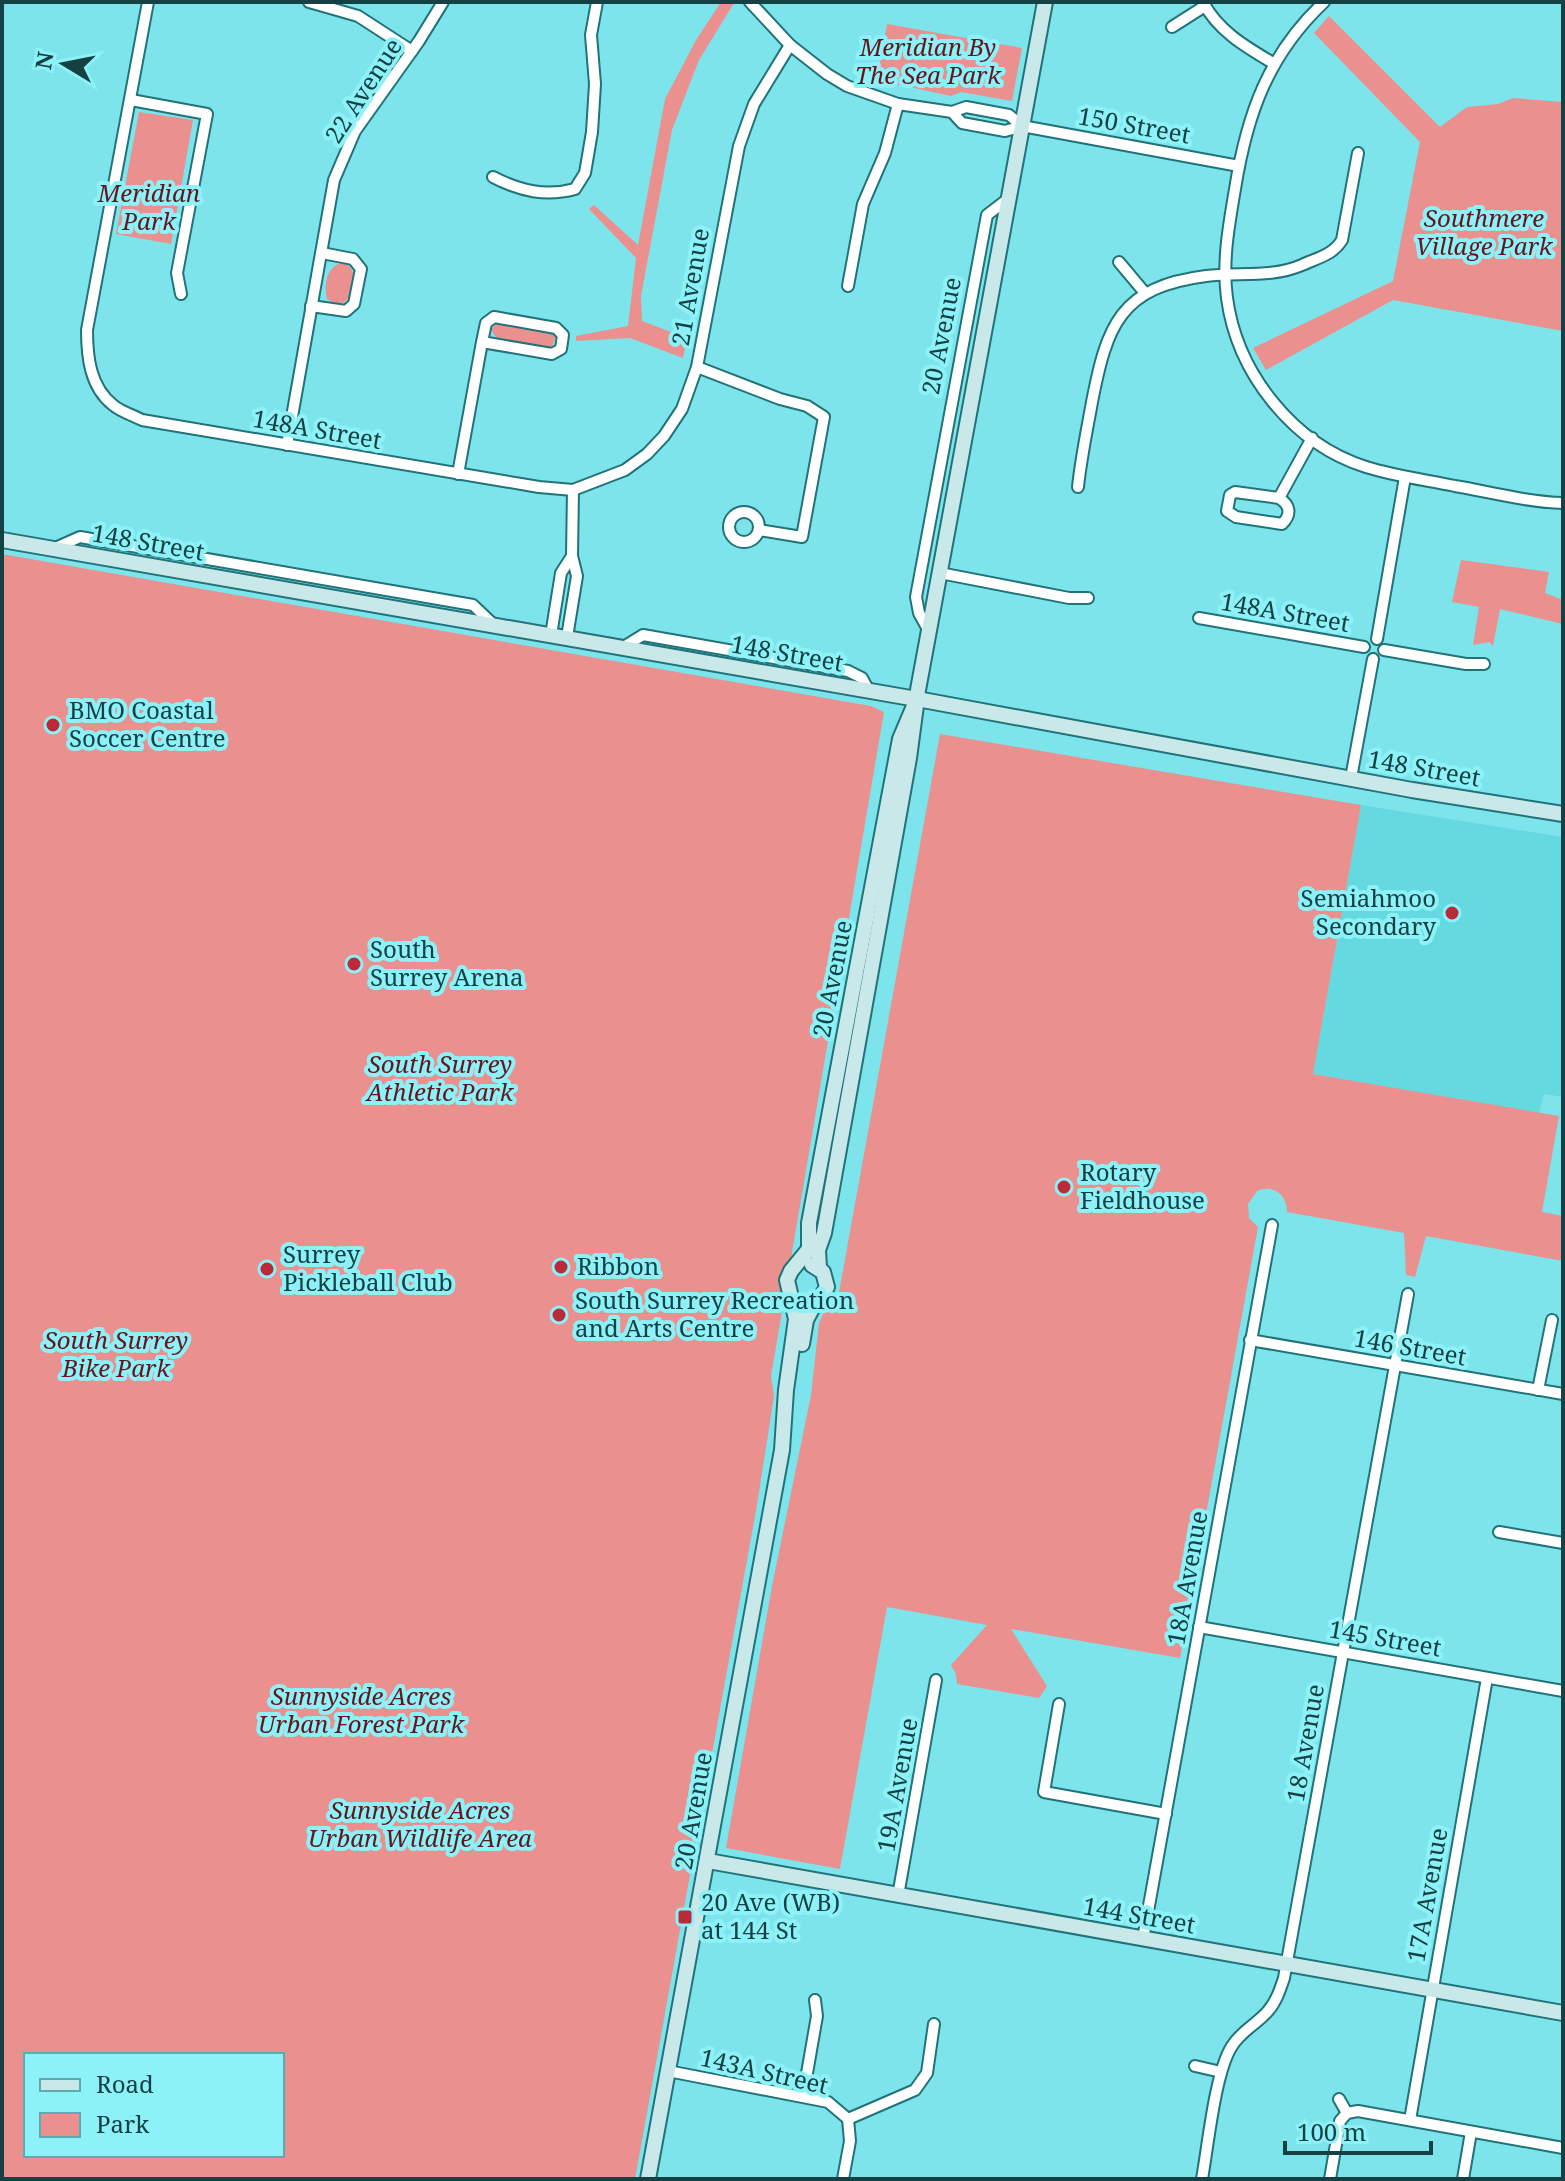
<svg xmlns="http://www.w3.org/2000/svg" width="1565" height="2181" font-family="'Noto Serif',serif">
	<rect width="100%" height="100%" fill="#7ee4eb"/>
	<path fill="#64d9e0" d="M1361 805 1563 837V1097L1544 1094 1539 1113 1313 1074Z"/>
	<g fill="#ea908f" fill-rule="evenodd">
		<path d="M721 2 734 3 699 60 672 130 641 296 642 321 687 338 683 358 630 338 576 341V336L628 326 636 258 589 209 594 205 638 245 665 99 696 40Z"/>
		<path d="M1329 16 1440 127 1467 107 1498 104 1513 98 1563 102V331L1393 300 1266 370 1253 348 1393 281 1420 142 1314 33Z"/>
		<path d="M887 24 1022 48 1012 101 961 92 951 96 877 80Z"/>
		<path d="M139 112 193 120 171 244 116 234Z"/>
		<path d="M341 263 348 264 354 274C352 287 353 302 337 305L327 299C324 286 326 267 341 263Z"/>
		<path d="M496 324 551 332 556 337 551 348 547 349 497 339 491 330Z"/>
		<path d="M2 554 871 706 884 712 771 1376 774 1396 757 1505 635 2179H2ZM26 2055H282V2155H26Z"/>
		<path d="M1461 560 1549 572 1545 593 1563 600V624L1500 609 1493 646 1489 642 1473 645 1479 607 1452 602Z"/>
		<path d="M940 734 1361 805 1313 1074 1559 1116 1542 1212 1563 1216V1261L1426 1236 1415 1277 1406 1275 1404 1233 1287 1212C1287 1195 1274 1184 1257 1191L1248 1204 1249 1218 1258 1227 1180 1658 1011 1629 1047 1686 1039 1698 957 1684 956 1674 951 1665 987 1625 887 1607 840 1869 726 1848 772 1586 811 1395 819 1323 825 1310 836 1309Z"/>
	</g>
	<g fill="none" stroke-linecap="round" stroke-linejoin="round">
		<g stroke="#207378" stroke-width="14">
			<g id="street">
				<path d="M148 2 87 330C87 357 90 387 113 405 121 412 133 415 142 420L539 487 573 490 625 470 647 454 664 436 682 409 697 367 739 146 754 104 790 45"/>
				<path d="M309 2 358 16 412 51"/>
				<path d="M750 2 790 45 827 74 847 86 898 104 952 112 966 107 1009 115 1022 126"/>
				<path d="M1203 2C1218 31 1246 47 1273 63"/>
				<path d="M1324 2C1268 55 1247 114 1235 189 1229 225 1222 261 1227 298 1237 373 1293 444 1366 467 1395 476 1426 480 1455 486 1490 492 1527 502 1563 503"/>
				<path d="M1172 27 1205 6"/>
				<path d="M131 100 207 114 177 273 181 294"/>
				<path d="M952 112 962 123 1005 131 1022 126 1239 166"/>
				<path d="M493 177C520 191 546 197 575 189L585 173 592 132 595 84 591 35 597 2"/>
				<path d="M1119 262 1145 293"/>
				<path d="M848 286 863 204 885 153 898 104"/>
				<path d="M311 306 346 311 354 304 361 269 353 259 322 253"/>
				<path d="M697 367 780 399 807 406 824 417 802 537 759 530"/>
				<path d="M287 445 334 180 355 131 419 41 443 2"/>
				<path d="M458 474 482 342 552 354 561 349 563 335 556 328 494 317 486 323 482 342"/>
				<path d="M1078 487C1081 458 1087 430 1092 402 1107 325 1120 287 1206 276 1238 272 1272 278 1302 265 1317 258 1333 255 1342 240L1358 153"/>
				<path d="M1279 498C1290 505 1292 514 1282 524L1236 517 1227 511 1230 495 1235 492 1279 498 1312 438"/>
				<circle cx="744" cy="527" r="15"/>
				<path d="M53 549 80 537 473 605 494 625"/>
				<path d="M940 573 1069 598H1088"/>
				<path d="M1199 618 1364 647"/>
				<path d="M929 631 919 613 916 597 987 215 1008 199"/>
				<path d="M551 635 561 573 572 556"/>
				<path d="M567 637 577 576 572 556 573 490"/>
				<path d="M1377 639 1405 477"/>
				<path d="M622 648 643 635 848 671 862 678 869 691"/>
				<path d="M1384 650 1466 664H1484"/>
				<path d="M1351 778 1373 659"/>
				<path d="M1250 1340 1563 1394"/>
				<path d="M1538 1390 1552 1320"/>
				<path d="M1499 1532 1563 1543"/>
				<path d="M1199 1627 1563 1691"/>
				<path d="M1059 1704 1044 1792 1166 1814"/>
				<path d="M898 1896 936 1680"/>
				<path d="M1143 1939 1272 1225"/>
				<path d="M1195 2066 1221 2072"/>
				<path d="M668 2071 828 2102 848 2119"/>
				<path d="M803 2096 817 2016 815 2000"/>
				<path d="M1339 2099 1347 2113"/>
				<path d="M848 2119 915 2090 927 2073 934 2024"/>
				<path d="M1410 2120 1487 1678"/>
				<path d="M843 2179 850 2141 848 2119"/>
				<path d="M1202 2179C1208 2146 1215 2072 1232 2046 1241 2031 1257 2024 1268 2011 1276 2002 1280 1990 1284 1978L1408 1294"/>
				<path d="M1330 2179 1340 2121 1347 2113 1358 2111 1563 2148"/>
				<path d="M1463 2179 1471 2132"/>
			</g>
		</g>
		<g stroke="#207378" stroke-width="18">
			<g id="secondary">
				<path d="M2 540 928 701 1412 790 1563 814"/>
				<path d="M819 1268 818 1250 824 1233 909 758 918 690 1045 2"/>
				<path d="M806 1305 820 1299 827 1287 823 1272 812 1265"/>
				<path d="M802 1344 806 1320 815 1303"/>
				<path d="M708 1861 1563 2013"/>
				<path d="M648 2179 782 1450 786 1390 796 1319 787 1280 791 1271 809 1249V1223L900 739 917 699"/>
			</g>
		</g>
		<use href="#street" stroke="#fff" stroke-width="10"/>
		<use href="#secondary" stroke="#c9e8ea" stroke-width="14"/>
	</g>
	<g fill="#ba2a39" stroke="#8cf2f8" stroke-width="3">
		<circle cx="53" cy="725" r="8"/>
		<circle cx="1452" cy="913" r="8"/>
		<circle cx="354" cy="964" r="8"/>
		<circle cx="1064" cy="1187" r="8"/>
		<circle cx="561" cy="1267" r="8"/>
		<circle cx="267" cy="1269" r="8"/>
		<circle cx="559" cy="1315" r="8"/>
		<rect x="677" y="1909" width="16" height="16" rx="4"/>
	</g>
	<g text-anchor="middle" stroke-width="8" stroke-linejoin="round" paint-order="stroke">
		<g font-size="24" font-style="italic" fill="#65151d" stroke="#8cf2f8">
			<text x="928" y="56">Meridian By<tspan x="928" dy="28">The Sea Park</tspan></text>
			<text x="149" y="202">Meridian<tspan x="149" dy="28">Park</tspan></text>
			<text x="1484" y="227">Southmere<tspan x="1484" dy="28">Village Park</tspan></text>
			<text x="440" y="1073">South Surrey<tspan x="440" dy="28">Athletic Park</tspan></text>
			<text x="116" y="1349">South Surrey<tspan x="116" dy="28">Bike Park</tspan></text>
			<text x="361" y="1705">Sunnyside Acres<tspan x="361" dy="28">Urban Forest Park</tspan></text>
			<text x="420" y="1819">Sunnyside Acres<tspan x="420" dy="28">Urban Wildlife Area</tspan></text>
		</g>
		<g font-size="24" fill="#154144" stroke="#8cf2f8">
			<text transform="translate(364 91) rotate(-57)" y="8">22 Avenue</text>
			<text transform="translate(1134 126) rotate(10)" y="8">150 Street</text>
			<text transform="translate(691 287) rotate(-80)" y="8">21 Avenue</text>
			<text transform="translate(942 336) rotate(-79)" y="8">20 Avenue</text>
			<text transform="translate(317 430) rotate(10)" y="8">148A Street</text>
			<text transform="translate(148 543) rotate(10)" y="8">148 Street</text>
			<text transform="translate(1285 613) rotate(10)" y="8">148A Street</text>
			<text transform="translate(787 654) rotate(10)" y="8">148 Street</text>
			<text transform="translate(1424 769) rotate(10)" y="8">148 Street</text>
			<text transform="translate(833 979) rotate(-79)" y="8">20 Avenue</text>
			<text transform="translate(1410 1348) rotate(10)" y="8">146 Street</text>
			<text transform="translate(1188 1578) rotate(-80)" y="8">18A Avenue</text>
			<text transform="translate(1385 1639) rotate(10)" y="8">145 Street</text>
			<text transform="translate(1306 1743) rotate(-80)" y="8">18 Avenue</text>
			<text transform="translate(898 1785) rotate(-80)" y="8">19A Avenue</text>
			<text transform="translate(694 1811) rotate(-80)" y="8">20 Avenue</text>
			<text transform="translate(1428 1895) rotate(-80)" y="8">17A Avenue</text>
			<text transform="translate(1139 1916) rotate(10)" y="8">144 Street</text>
			<text transform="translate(764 2072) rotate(13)" y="8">143A Street</text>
		</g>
		<g font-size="24" fill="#154144" stroke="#8cf2f8" text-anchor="start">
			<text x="69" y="719">BMO Coastal<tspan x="69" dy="28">Soccer Centre</tspan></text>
			<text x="1436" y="907" text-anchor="end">Semiahmoo<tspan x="1436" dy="28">Secondary</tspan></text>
			<text x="370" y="958">South<tspan x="370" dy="28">Surrey Arena</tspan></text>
			<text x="1080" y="1181">Rotary<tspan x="1080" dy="28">Fieldhouse</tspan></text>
			<text x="283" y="1263">Surrey<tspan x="283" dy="28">Pickleball Club</tspan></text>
			<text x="577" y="1275">Ribbon</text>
			<text x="575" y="1309">South Surrey Recreation<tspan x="575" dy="28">and Arts Centre</tspan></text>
			<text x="701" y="1911">20 Ave (WB)<tspan x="701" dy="28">at 144 St</tspan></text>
		</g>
	</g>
	<rect width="1565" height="2181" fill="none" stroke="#154144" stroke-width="8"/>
	<rect x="24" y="2053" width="260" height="104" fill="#8cf2f8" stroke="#5cabb0" stroke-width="2"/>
	<rect x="40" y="2079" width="40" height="12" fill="#c9e8ea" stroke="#5cabb0" stroke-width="2"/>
	<text x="96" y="2093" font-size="24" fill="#154144">Road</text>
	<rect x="40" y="2113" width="40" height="24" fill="#ea908f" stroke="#5cabb0" stroke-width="2"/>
	<text x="96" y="2133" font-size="24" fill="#154144">Park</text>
	<g transform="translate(64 64) rotate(280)" stroke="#8cf2f8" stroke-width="6" paint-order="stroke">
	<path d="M0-6L14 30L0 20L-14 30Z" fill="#154144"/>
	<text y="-12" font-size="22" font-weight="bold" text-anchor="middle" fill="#154144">N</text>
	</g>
	<path d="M1285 2141v12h146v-12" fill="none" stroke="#154144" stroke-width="4"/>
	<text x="1297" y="2141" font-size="24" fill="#154144" stroke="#8cf2f8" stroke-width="6" paint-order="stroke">100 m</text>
</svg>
